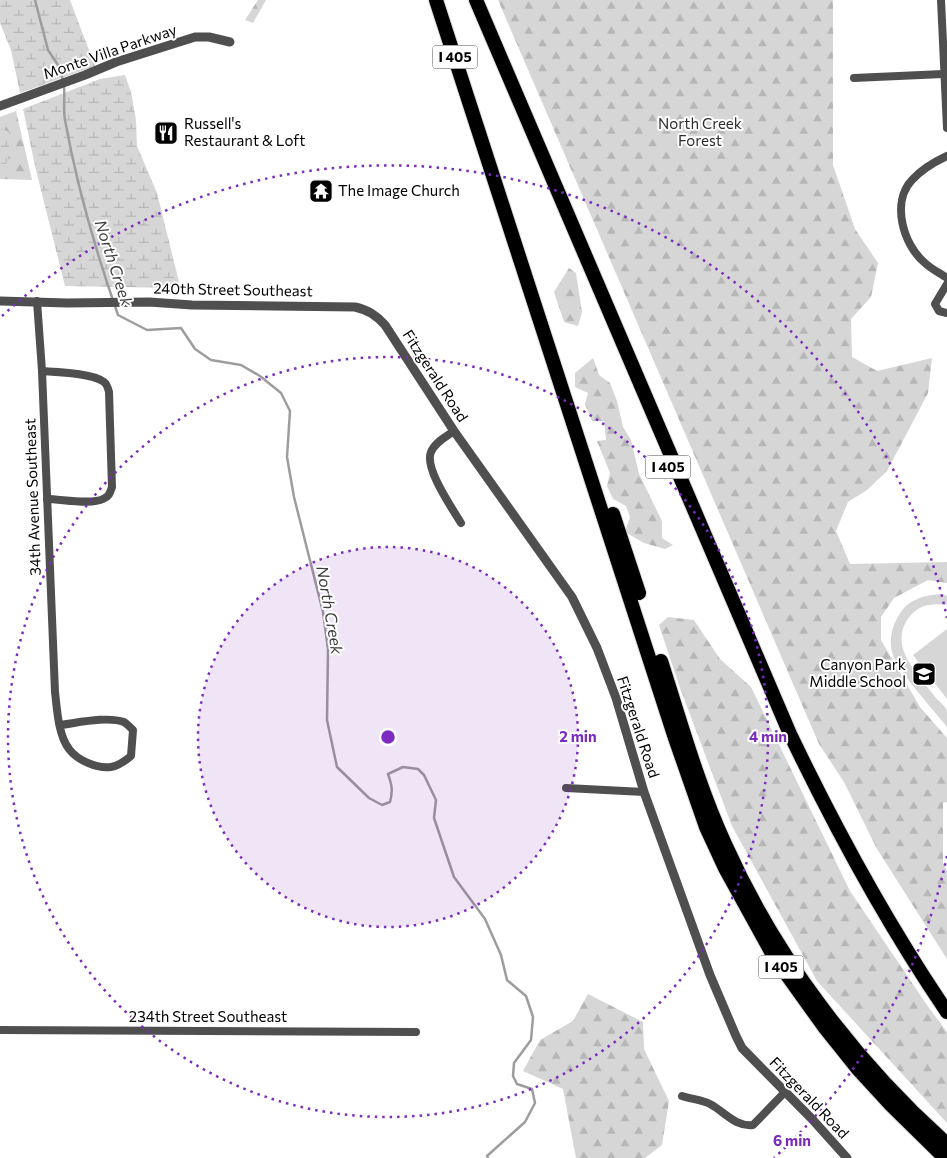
<svg xmlns="http://www.w3.org/2000/svg" width="947" height="1158" font-family="Commissioner,sans-serif">
	<defs>
		<pattern id="forest-firs" width="22" height="20" patternUnits="userSpaceOnUse" patternTransform="scale(1.25)"><rect width="22" height="20" fill="#d6d6d6"/><path d="M5 1l3.5 6h-7zM16 11l3.5 6h-7z" fill="#b6b6b6"/></pattern>
		<pattern id="wetland-marsh" width="20" height="14" patternUnits="userSpaceOnUse" patternTransform="scale(1.25)"><rect width="20" height="14" fill="#d6d6d6"/><path d="M1 5h8M5 5V1M11 12h8M15 12V8" fill="none" stroke="#b6b6b6"/></pattern>
	</defs>
	<rect width="100%" height="100%" fill="#fff"/>
	<g fill="url(#forest-firs)">
		<path d="M258 0H266L253 23 245 20Z"/>
		<path d="M498 0H833V165L855 229 878 263 871 297 851 319 852 357 877 371 932 358 928 393 887 471 867 490 848 502 836 531 850 564 947 562V583L928 580 894 598 881 617V640L920 707 947 738V802L943 803V863L947 871V959L877 849 844 782 819 744Z"/>
		<path d="M16 111 32 180 0 179V117Z"/>
		<path d="M569 268 576 273 582 312 578 326 564 322 554 292Z"/>
		<path d="M593 358 599 375 610 383 617 401 623 427 631 440 639 474 662 521V538L673 545 665 549 644 543 625 532 630 517 626 506 613 499 607 486 610 473 597 441 606 440 604 421H592L585 404 588 393 575 387V373Z"/>
		<path d="M668 617 694 620 720 659 751 687 850 891 929 1008 947 1032V1123L817 981 732 826 680 688 659 625Z"/>
		<path d="M588 994 643 1022 644 1049 669 1101 662 1145 645 1158H576L563 1089 523 1071 540 1040 573 1021Z"/>
	</g>
	<g fill="url(#wetland-marsh)">
		<path d="M0 0H70L95 66 20 93 11 50 0 23Z"/>
		<path d="M125 75 131 92 136 120 137 146 157 193 180 286 171 288 65 286 35 166 23 109 100 79Z"/>
		<path d="M0 128 9 132V155L6 164H0Z"/>
	</g>
	<g fill="#d6d6d6">
		<path d="M942 594 947 596V605C934 603 920 604 911 615 885 645 919 675 937 699 940 702 946 707 947 711 947 715 947 722 947 727 934 710 897 671 892 652 889 639 892 626 899 615 908 599 925 595 942 594Z"/>
		<path d="M947 629V699L913 655Z"/>
	</g>
	<g fill="none" stroke-linecap="round" stroke-linejoin="round">
		<g stroke="#9d9d9d" stroke-width="2.5">
			<path d="M35 0 48 50 60 68 63 81"/>
			<path d="M64 86C65 97 63 109 65 120 77 187 96 252 118 315L147 330 181 328 195 349 211 360 241 365 260 376 281 393 290 411 287 457 294 497 323 612 328 649 327 720 337 767 369 798 382 805 390 802C393 791 392 785 388 774L403 767 418 769 424 775 436 800 434 818 454 877 485 919 501 955 507 980 526 996 533 1017 531 1040 514 1063 513 1076 517 1084 532 1089 535 1103 525 1122 487 1156 488 1158"/>
		</g>
		<g stroke="#dbdbdb" stroke-width="16">
			<g id="motorway">
				<path d="M436 0 675 738 706 827 725 868 774 957 825 1028 857 1068 891 1105 945 1158"/>
				<path d="M476 0 790 734C836 830 887 924 947 1012"/>
				<path d="M613 514 639 593"/>
				<path d="M661 661C681 723 698 785 725 844 775 956 855 1062 947 1144"/>
			</g>
		</g>
		<g stroke="#4f4f4f" stroke-width="8">
			<path d="M941 0 947 128"/>
			<path d="M854 78 943 74"/>
			<path d="M947 156C934 162 922 169 912 180 891 202 903 245 925 263 931 269 940 273 947 278"/>
			<path d="M947 284 935 304 939 311 947 313"/>
			<path d="M37 301 42 371 55 692C57 708 58 735 69 749 77 760 97 769 111 767 118 766 125 761 131 756L133 730C130 727 127 724 124 722 107 716 77 723 60 725"/>
			<path d="M42 371C56 372 94 373 104 382 107 384 108 388 109 392L112 487C110 493 109 497 103 499 91 505 61 499 47 499"/>
			<path d="M454 431C446 437 435 442 431 452 424 468 452 508 461 523"/>
			<path d="M566 788 644 792"/>
			<path d="M0 1030 416 1032"/>
			<path d="M682 1096C691 1099 702 1100 710 1104 725 1112 735 1127 753 1125L785 1092"/>
		</g>
		<g stroke="#4f4f4f" stroke-width="9">
			<path d="M0 106 85 75 116 62 195 37H209L230 42"/>
			<path d="M0 301 67 303 149 302 192 305 355 307C368 310 376 315 385 325L454 431 572 597 597 648 616 698 644 792 710 975 736 1036 742 1048 812 1119 847 1158"/>
		</g>
		<use href="#motorway" stroke="#000" stroke-width="14"/>
	</g>
	<circle cx="388" cy="737" r="190" fill="#7b2cbf" fill-opacity=".12"/>
	<g fill="none" stroke="#7b2cbf" stroke-width="2.5" stroke-dasharray="2.5 5">
		<circle cx="388" cy="737" r="190"/>
		<circle cx="388" cy="737" r="380"/>
		<path d="M947 856A571 571 0 0 1 774 1158M2 316A571 571 0 0 1 947 618"/>
	</g>
	<defs>
		<g id="restaurant-square" transform="scale(1.25)"><rect x="-9" y="-9" width="18" height="18" rx="4" fill="#000" stroke="#fff"/><path d="M-5-6h1v4h1v-4h1v4h1v-4h1v5L-1.5 .5V6h-2V.5L-5-1ZM5-6V6H3V1.5H1.5Q1.5-4 5-6Z" fill="#fff"/></g>
		<g id="temple-square" transform="scale(1.25)"><rect x="-9" y="-9" width="18" height="18" rx="4" fill="#000" stroke="#fff"/><path d="M0-6L5-2H3V0L6.5 2.5H4V6H1.5V3h-3V6H-4V2.5H-6.5L-3 0V-2H-5Z" fill="#fff"/></g>
		<g id="school-square" transform="scale(1.25)"><rect x="-9" y="-9" width="18" height="18" rx="4" fill="#000" stroke="#fff"/><path d="M0-5L7-2L0 1L-7-2ZM-4 1L0 2.5L4 1V4Q0 6-4 4Z" fill="#fff"/></g>
	</defs>
	<g fill-rule="evenodd">
		<use href="#restaurant-square" x="166" y="133"/>
		<use href="#temple-square" x="321" y="191"/>
		<use href="#school-square" x="924" y="674"/>
	</g>
	<g text-anchor="middle" stroke-width="4" stroke-linejoin="round" paint-order="stroke">
		<g fill="#fff" stroke="#4c4c4c" stroke-width="1">
			<rect x="432.5" y="45.5" width="45" height="23" rx="4"/>
			<rect x="645.5" y="455.5" width="45" height="23" rx="4"/>
			<rect x="758.5" y="955.5" width="45" height="23" rx="4"/>
		</g>
		<g font-size="14" font-weight="bold" fill="#000">
			<text x="455" y="62">I 405</text>
			<text x="668" y="472">I 405</text>
			<text x="781" y="972">I 405</text>
		</g>
		<g font-size="15" fill="#000" stroke="#fff">
			<text transform="translate(110 52) rotate(-19)" y="5">Monte Villa Parkway</text>
			<text transform="translate(233 290) rotate(1)" y="5">240th Street Southeast</text>
			<text transform="translate(435 376) rotate(57)" y="5">Fitzgerald Road</text>
			<text transform="translate(33 497) rotate(-92)" y="5">34th Avenue Southeast</text>
			<text transform="translate(638 727) rotate(72)" y="5">Fitzgerald Road</text>
			<text x="208" y="1022">234th Street Southeast</text>
			<text transform="translate(809 1098) rotate(46)" y="5">Fitzgerald Road</text>
		</g>
		<g font-size="15" fill="#000" stroke="#fff" text-anchor="start">
			<text x="184" y="129">Russell's<tspan x="184" dy="17">Restaurant &amp; Loft</tspan></text>
			<text x="338" y="196">The Image Church</text>
			<text x="906" y="670" text-anchor="end">Canyon Park<tspan x="906" dy="17">Middle School</tspan></text>
		</g>
		<g font-size="15" fill="#2d2d2d" stroke="#fff">
			<text x="700" y="129">North Creek<tspan x="700" dy="17">Forest</tspan></text>
		</g>
		<g font-size="16" font-style="italic" fill="#3e3e3e" stroke="#fff">
			<text transform="translate(114 263) rotate(72)" y="6">North Creek</text>
			<text transform="translate(330 610) rotate(80)" y="6">North Creek</text>
		</g>
	</g>
	<circle cx="388" cy="737" r="8" fill="#7b2cbf" stroke="#fff" stroke-width="2.5"/>
	<g font-size="15" text-anchor="middle" font-weight="bold" fill="#7b2cbf" stroke="#fff" stroke-width="4" stroke-linejoin="round" paint-order="stroke">
		<text x="578" y="742">2 min</text>
		<text x="768" y="742">4 min</text>
		<text x="792" y="1146">6 min</text>
	</g>
</svg>
